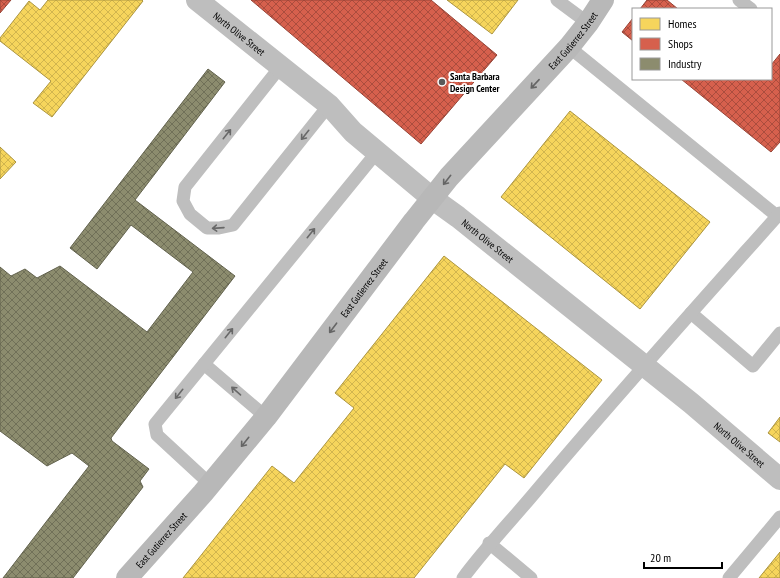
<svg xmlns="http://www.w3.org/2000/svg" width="780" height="578" font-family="'PT Sans Narrow',sans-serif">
	<defs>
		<pattern id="homes-cross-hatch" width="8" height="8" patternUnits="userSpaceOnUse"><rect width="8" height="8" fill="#f6d55c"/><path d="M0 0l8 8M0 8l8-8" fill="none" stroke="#d1b54e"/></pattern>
		<pattern id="shops-cross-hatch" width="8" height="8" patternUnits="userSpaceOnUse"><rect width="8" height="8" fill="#d6604d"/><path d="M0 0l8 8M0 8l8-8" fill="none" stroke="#ab4d3e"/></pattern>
		<pattern id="industry-cross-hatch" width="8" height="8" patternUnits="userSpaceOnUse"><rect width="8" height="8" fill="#8c8c6e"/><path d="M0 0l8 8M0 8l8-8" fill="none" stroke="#707058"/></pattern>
	</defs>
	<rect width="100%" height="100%" fill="#fff"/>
	<g fill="url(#homes-cross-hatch)" stroke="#ac9540">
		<path d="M48 0H142L143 1 52 117 33 103 51 81 0 41V38L29 1 40 10Z"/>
		<path d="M447 0H518L492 34Z"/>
		<path d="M570 111 710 222 640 309 501 197Z"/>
		<path d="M0 147 16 162 0 179Z"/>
		<path d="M444 256 602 380 524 478 505 464 414 578H183L272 466 294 483 354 408 335 393Z"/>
		<path d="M780 417V442L768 433Z"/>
		<path d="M780 552V578H759Z"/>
	</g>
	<g fill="url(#shops-cross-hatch)" stroke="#964336">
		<path d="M0 0H11L0 13Z"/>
		<path d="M251 0H431L497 55 421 144Z"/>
		<path d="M647 0H667L678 9H640Z"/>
		<path d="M633 18V41L622 32Z"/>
		<path d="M780 54V142L771 152 681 79H771V65Z"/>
	</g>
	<path fill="url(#industry-cross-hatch)" stroke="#62624d" d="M208 69 225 82 135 200 235 276 111 438 112 441 149 469 140 481 143 487 73 578H3L89 466 72 453 47 466 0 431V267L11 276 25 269 37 278 60 266 147 332 193 272 131 225 97 269 70 248Z"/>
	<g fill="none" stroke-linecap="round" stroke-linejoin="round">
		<g stroke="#bebebe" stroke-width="13">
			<path d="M557 0 588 23"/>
			<path d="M739 0 751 9"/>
			<path d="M569 47 777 216"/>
			<path d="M281 66 185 187 183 201 190 214 207 228H219L233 225 329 105"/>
			<path d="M691 313 753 366 780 333"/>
			<path d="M204 364 266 417"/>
			<path d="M210 484 157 435 155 424 377 152"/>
			<path d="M489 543 531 578"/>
			<path d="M463 578C486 547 512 520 537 490 616 396 698 305 780 213"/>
			<path d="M729 578 780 517"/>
		</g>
		<path stroke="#bebebe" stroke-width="22" id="s1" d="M197 0 329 105 353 132 433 199 458 217 691 403 780 479"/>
		<path stroke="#b8b8b8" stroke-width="22" id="s2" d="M127 578 203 493 266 417 414 221 449 177 569 47 588 23 603 0"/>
	</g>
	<defs><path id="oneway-shaft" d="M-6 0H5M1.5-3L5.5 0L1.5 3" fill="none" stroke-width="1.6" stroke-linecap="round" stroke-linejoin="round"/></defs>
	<g stroke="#656565">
		<use href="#oneway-shaft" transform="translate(535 84) rotate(133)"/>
		<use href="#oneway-shaft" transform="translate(447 180) rotate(128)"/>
		<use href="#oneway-shaft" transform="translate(333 328) rotate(127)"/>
		<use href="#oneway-shaft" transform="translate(245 442) rotate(129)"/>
	</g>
	<g stroke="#686868">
		<use href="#oneway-shaft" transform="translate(227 134) rotate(-51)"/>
		<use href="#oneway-shaft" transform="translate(305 135) rotate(129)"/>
		<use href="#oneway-shaft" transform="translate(218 228) rotate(176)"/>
		<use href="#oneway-shaft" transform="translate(311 233) rotate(-51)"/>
		<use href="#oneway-shaft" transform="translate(229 333) rotate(-51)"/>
		<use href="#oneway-shaft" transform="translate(236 391) rotate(-139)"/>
		<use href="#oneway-shaft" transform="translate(179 394) rotate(129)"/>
	</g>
	<circle fill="#595959" stroke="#fff" stroke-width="1.5" cx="442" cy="82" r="4"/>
	<g text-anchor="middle" stroke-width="4" stroke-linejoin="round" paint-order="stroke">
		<g font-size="10" fill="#000" stroke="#fff">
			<text dy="4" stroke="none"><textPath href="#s1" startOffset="54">North Olive Street</textPath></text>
			<text dy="4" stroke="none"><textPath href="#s2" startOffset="699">East Gutierrez Street</textPath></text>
			<text dy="4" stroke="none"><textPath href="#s1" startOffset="378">North Olive Street</textPath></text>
			<text dy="4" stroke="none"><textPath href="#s2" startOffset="375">East Gutierrez Street</textPath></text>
			<text dy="4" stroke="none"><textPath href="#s1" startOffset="702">North Olive Street</textPath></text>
			<text dy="4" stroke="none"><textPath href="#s2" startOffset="51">East Gutierrez Street</textPath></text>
		</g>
		<g font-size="10" font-weight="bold" fill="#000" stroke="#fff" text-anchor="start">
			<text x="450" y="80">Santa Barbara<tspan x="450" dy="12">Design Center</tspan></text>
		</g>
	</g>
	<rect x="632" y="8" width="140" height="72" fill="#ffffff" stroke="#999999"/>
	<rect x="640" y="18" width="20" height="12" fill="#f6d55c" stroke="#999999"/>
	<text x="668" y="28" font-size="12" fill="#000000">Homes</text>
	<rect x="640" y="38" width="20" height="12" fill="#d6604d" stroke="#999999"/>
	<text x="668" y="48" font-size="12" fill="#000000">Shops</text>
	<rect x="640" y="58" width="20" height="12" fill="#8c8c6e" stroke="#999999"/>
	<text x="668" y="68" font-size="12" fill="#000000">Industry</text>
	<path d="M644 562v6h78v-6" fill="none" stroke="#000000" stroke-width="2"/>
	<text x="650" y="562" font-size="12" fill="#000000" stroke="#ffffff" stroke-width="3" paint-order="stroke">20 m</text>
</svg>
